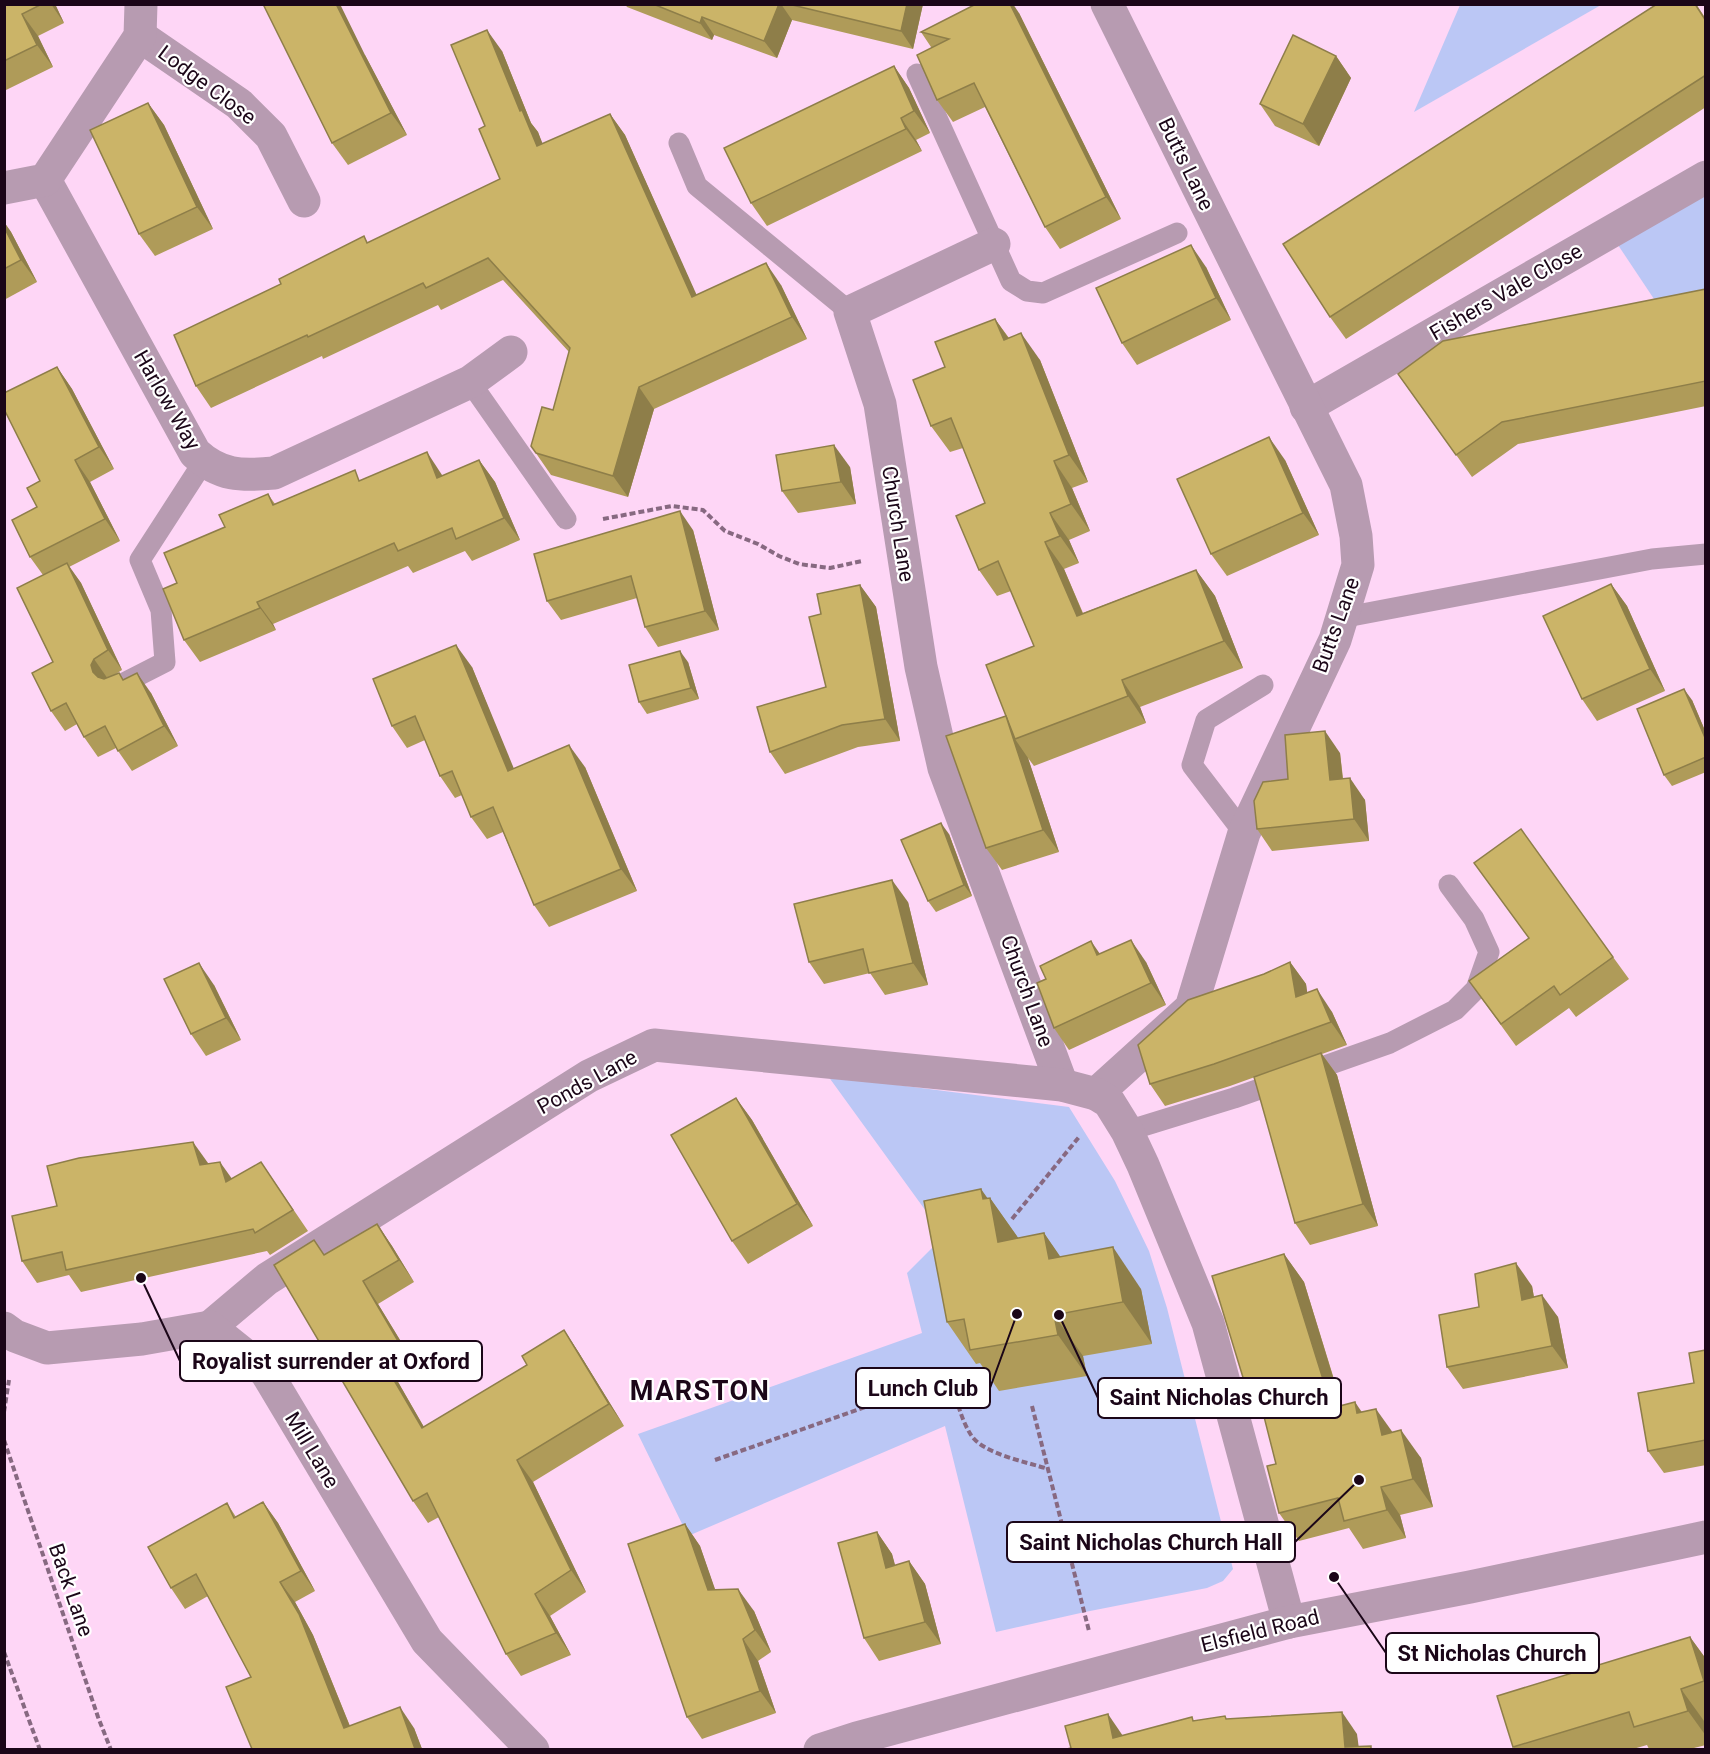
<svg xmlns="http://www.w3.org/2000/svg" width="1710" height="1754" font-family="Roboto,sans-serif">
	<rect width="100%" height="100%" fill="#fed6f6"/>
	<g fill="#bbc7f5">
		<path d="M1460 5V4L1601 5 1414 112Z"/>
		<path d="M1705 195V291L1654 299 1618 245Z"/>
		<path d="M828 1076 1069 1107 1115 1181 1149 1251 1167 1308 1233 1569 1223 1581 1207 1588 1085 1612 996 1632 945 1426 688 1536 638 1434 922 1333 907 1273 944 1236Z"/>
	</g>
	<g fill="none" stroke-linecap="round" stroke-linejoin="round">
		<g stroke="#876981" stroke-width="4" stroke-dasharray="6 3" stroke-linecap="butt">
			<path d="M603 519 672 506 703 510 725 531 758 544 779 556 799 564 830 568 862 561"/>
			<path d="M1012 1219 1079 1137"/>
			<path d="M1032 1406 1089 1631"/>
			<path d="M4 1412 9 1380"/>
			<path d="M4 1440 98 1717 111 1750"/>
			<path d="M715 1460 950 1377C956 1396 960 1418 971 1435 983 1454 1027 1462 1048 1469"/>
			<path d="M4 1652 40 1750"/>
		</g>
		<g stroke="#b79bb1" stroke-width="21">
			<path d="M917 74 1011 281 1027 291 1043 293 1177 233"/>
			<path d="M679 143 697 186 850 312"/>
			<path d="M470 382 566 519"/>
			<path d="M1341 618 1652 559 1706 554"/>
			<path d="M118 686 165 662 161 610 140 560 204 461"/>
			<path d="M1244 833 1192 765 1206 720 1263 685"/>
			<path d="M1127 1131 1234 1098 1390 1043 1455 1010 1476 989 1489 952 1474 919 1449 885"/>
		</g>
		<g stroke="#b79bb1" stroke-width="33">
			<path d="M140 36 239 104 271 136 304 201"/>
			<path d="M45 180 195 453C220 476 241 476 274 473L470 382 511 352"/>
			<path d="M4 188 45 180 140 36 141 4"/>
			<path d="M994 244 850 312 880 404 921 667 944 768 1062 1085"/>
			<path d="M1306 407 1706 177"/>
			<path d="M1096 1094 1191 1008 1244 833 1335 640 1358 565 1356 536 1346 485 1107 4"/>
			<path d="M210 1327 267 1279 589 1076 654 1045 1062 1085 1096 1094 1109 1102 1127 1131 1143 1165 1208 1323 1289 1622"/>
			<path d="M4 1328 15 1336 47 1348 142 1339 210 1327 266 1372 427 1641 533 1750"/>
			<path d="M820 1750 857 1738 1289 1622 1470 1587 1706 1537"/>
		</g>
	</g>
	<g fill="#af9b59">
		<path d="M4 4H55L64 23 38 36 53 67 4 91Z"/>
		<path d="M625 4H923L913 49 792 20 777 58 714 35 712 40 627 7Z"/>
		<path d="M1657 4H1696L1706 19V107L1346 339 1330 317Z"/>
		<path d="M1019 13 1121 219 1060 249 1045 227 985 107 953 122 937 100 931 47 921 32Z"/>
		<path d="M502 51 531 123 538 132 542 144 610 114 625 135 696 295 781 285 807 339 654 409 628 497 551 475 531 446 553 410 569 352 503 280 441 310 438 305 323 359 322 356 211 408 196 386 281 284 364 236 368 243 500 179 485 126Z"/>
		<path d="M365 55 407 135 348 165 332 143Z"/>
		<path d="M1336 56 1351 78 1319 146 1275 126 1260 104Z"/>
		<path d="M894 66 909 88 930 133 916 140 922 151 767 226 751 203Z"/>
		<path d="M148 103 164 125 213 229 155 256 139 234Z"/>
		<path d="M4 222 11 232 37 282 4 300Z"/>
		<path d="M1206 267 1231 320 1137 365 1122 343Z"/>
		<path d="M1706 289V406L1518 444 1472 477 1398 374Z"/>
		<path d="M995 319 1009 338 1040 360 1088 482 1072 488 1090 531 1069 540 1079 563 1064 569 1083 613 1196 570 1215 596 1243 668 1140 707 1146 723 1034 766 1028 758 1059 852 1002 870 986 848 1006 716 1034 646 1011 591 997 596 979 570 985 503 963 448 950 452 931 426 945 367Z"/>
		<path d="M57 367 72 389 114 469 90 482 120 541 69 567 81 583 122 670 114 675 119 673 124 680 151 693 178 746 132 771 116 748 98 757 84 737 77 724 65 731 51 711 53 662 43 575 30 557Z"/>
		<path d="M479 460 495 482 520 540 472 561 465 551 413 573 408 566 273 624 276 630 200 662 184 640 225 527 268 494 275 504 362 480 443 476Z"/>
		<path d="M1285 460 1319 535 1227 576 1211 554Z"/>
		<path d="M850 467 856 504 798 513 782 491Z"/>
		<path d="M693 530 719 630 658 647 645 627 637 598 561 620 547 601Z"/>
		<path d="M1611 584 1627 606 1665 691 1597 721 1582 699Z"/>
		<path d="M860 585 876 607 900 741 858 747 785 774 770 752 826 687 821 614Z"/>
		<path d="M688 662 699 699 647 714 639 702Z"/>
		<path d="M472 667 513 769 585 767 637 891 549 927 534 905 503 832 487 839 471 817 462 795 455 798 440 776 425 740 407 748 392 726Z"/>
		<path d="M1692 700 1706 733V772L1672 786 1664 775Z"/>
		<path d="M1340 753 1343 778 1365 800 1369 841 1272 851 1257 829 1288 779Z"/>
		<path d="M949 834 972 896 936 912 928 901Z"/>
		<path d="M908 902 928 985 885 995 870 973 824 984 809 962Z"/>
		<path d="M1100 954 1146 962 1166 1005 1069 1050 1054 1028Z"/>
		<path d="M1613 957 1629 979 1576 1017 1569 1008 1516 1046 1469 981Z"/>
		<path d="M1290 962 1306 984 1307 993 1332 1012 1347 1045 1322 1054 1337 1075 1378 1226 1310 1245 1295 1223 1255 1077 1230 1086 1165 1106 1150 1084 1264 974Z"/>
		<path d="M214 985 241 1040 206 1056 191 1034Z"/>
		<path d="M736 1098 752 1120 813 1226 748 1264 732 1241Z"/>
		<path d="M261 1162 308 1231 270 1255 267 1251 81 1292 69 1275 37 1283 22 1261 57 1206 208 1164 232 1179Z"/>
		<path d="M987 1198H990L1018 1238 1044 1233 1060 1257 1141 1289 1152 1344 1083 1356 1087 1376 999 1391 980 1363 976 1364 947 1322Z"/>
		<path d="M377 1224 392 1246 414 1282 378 1304 414 1363 394 1375 424 1427 527 1365 564 1330 579 1353 624 1426 533 1482 586 1592 550 1616 571 1655 521 1676 506 1654 439 1517 428 1523 413 1501 324 1255Z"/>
		<path d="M1284 1254 1304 1282 1342 1405 1362 1412 1392 1432 1421 1458 1433 1507 1400 1515 1406 1538 1363 1549 1349 1528 1299 1541 1279 1513 1276 1464 1262 1407 1245 1384Z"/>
		<path d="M1532 1286 1534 1297 1558 1317 1568 1368 1463 1389 1447 1367 1479 1307Z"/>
		<path d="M1706 1350V1465L1664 1473 1648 1451 1694 1383Z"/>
		<path d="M263 1502 278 1523 315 1591 295 1602 313 1635 350 1726 414 1728 422 1749H252L251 1677 208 1596 185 1609 171 1588 227 1503 236 1517Z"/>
		<path d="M685 1524 700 1546 715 1590 754 1611 771 1652 758 1661 776 1713 702 1739 687 1717Z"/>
		<path d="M877 1532 892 1554 895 1566 909 1561 925 1584 941 1644 879 1661 864 1638Z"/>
		<path d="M1690 1637 1706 1659V1720L1704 1721 1706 1727V1745L1690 1749H1649L1647 1745 1633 1749H1515L1513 1747Z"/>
	</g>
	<g fill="#8e7e49">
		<path d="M51 4H55L64 23Z"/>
		<path d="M336 4H340L365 55 407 135 391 113Z"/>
		<path d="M779 4H781L792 20 777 58 764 41Z"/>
		<path d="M907 4H923L913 49 901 31Z"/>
		<path d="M1010 4H1013L1019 13 1121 219 1106 197Z"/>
		<path d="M22 14 38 36 53 67 37 45Z"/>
		<path d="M702 17 714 35 712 40 700 23Z"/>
		<path d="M487 30 502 51 531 123 538 132 552 167 537 146 520 111Z"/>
		<path d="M1336 56 1351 78 1319 146 1303 124Z"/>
		<path d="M894 66 909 88 930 133 914 111Z"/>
		<path d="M148 103 164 125 213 229 197 207Z"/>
		<path d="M610 114 625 135 707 318 692 297Z"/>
		<path d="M901 118 916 140 922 151 906 129Z"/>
		<path d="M4 222 11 232 37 282 21 260 4 227Z"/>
		<path d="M1191 245 1206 267 1231 320 1216 298Z"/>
		<path d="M766 263 781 285 807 339 792 317Z"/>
		<path d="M995 319 1014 346 1004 340Z"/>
		<path d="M1021 333 1040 360 1088 482 1069 455Z"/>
		<path d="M57 367 72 389 114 469 99 447Z"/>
		<path d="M639 387 654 409 628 497 613 476Z"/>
		<path d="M1269 437 1285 460 1319 535 1303 513Z"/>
		<path d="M834 445 850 467 856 504 841 482Z"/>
		<path d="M427 452 442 475 453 500 437 478Z"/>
		<path d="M75 460 90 482 120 541 105 519Z"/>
		<path d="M479 460 495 482 520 540 504 518Z"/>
		<path d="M1054 461 1072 488 1090 531 1071 504Z"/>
		<path d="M680 511 693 530 719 630 705 611Z"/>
		<path d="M1050 513 1069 540 1079 563 1060 536Z"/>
		<path d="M1045 542 1064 569 1095 643 1077 616Z"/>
		<path d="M67 563 81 583 122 670 108 650Z"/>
		<path d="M1196 570 1215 596 1243 668 1224 641Z"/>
		<path d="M1611 584 1627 606 1665 691 1650 669Z"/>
		<path d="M860 585 876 607 900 741 885 719Z"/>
		<path d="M257 602 273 624 276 630 260 608Z"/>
		<path d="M456 645 472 667 524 793 508 771Z"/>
		<path d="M680 651 688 662 699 699 691 688Z"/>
		<path d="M94 659 108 679 105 685 93 672 91 665Z"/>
		<path d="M137 673 151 693 178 746 164 726Z"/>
		<path d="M1122 680 1140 707 1146 723 1128 696Z"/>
		<path d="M1684 689 1692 700 1706 733V740Z"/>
		<path d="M1006 716 1015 739 1028 758 1059 852 1043 830Z"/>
		<path d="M1325 731 1340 753 1345 802 1330 780Z"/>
		<path d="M569 745 585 767 637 891 621 869Z"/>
		<path d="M1350 778 1365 800 1369 841 1354 819Z"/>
		<path d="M941 823 949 834 972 896 964 885Z"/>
		<path d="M892 880 908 902 928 985 913 963Z"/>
		<path d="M1131 940 1146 962 1166 1005 1151 983Z"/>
		<path d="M1091 941 1107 964 1097 955Z"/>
		<path d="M1290 962 1306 984 1311 1019 1296 997Z"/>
		<path d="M199 963 214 985 241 1040 226 1018Z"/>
		<path d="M1317 989 1332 1012 1347 1045 1331 1022Z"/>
		<path d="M1321 1053 1337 1075 1378 1226 1363 1204Z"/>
		<path d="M736 1098 752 1120 813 1226 797 1204Z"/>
		<path d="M193 1142 208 1163 215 1186 200 1165Z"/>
		<path d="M220 1162 235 1183 226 1182Z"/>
		<path d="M981 1189 991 1203 990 1198 1019 1239 998 1242 983 1199Z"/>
		<path d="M377 1224 392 1246 414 1282 399 1260Z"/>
		<path d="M1044 1233 1073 1275 1049 1259Z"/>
		<path d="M1113 1247 1141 1289 1152 1344 1123 1302Z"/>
		<path d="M1284 1254 1304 1282 1351 1436 1332 1408Z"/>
		<path d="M1516 1263 1532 1286 1538 1322 1522 1300Z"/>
		<path d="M363 1281 378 1304 414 1363 398 1341Z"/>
		<path d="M1542 1295 1558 1317 1568 1368 1552 1346Z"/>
		<path d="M1054 1315 1083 1356 1087 1376 1058 1335Z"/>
		<path d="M564 1330 579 1353 624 1426 609 1404Z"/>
		<path d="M378 1353 394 1375 437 1450 422 1428Z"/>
		<path d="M1355 1402 1374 1430 1357 1413Z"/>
		<path d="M1376 1409 1396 1437 1382 1435Z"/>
		<path d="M1401 1430 1421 1458 1433 1507 1413 1479Z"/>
		<path d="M517 1460 533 1482 586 1592 571 1570Z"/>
		<path d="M1381 1487 1400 1515 1406 1538 1387 1510Z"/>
		<path d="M263 1502 278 1523 315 1591 301 1571Z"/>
		<path d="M685 1524 700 1546 723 1612 708 1590Z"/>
		<path d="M877 1532 892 1554 902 1590 886 1568Z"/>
		<path d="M909 1561 925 1584 941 1644 925 1622Z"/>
		<path d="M280 1582 295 1602 313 1635 359 1749 344 1728Z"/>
		<path d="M738 1589 754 1611 771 1652 755 1630Z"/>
		<path d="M535 1594 550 1616 571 1655 556 1633Z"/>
		<path d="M1690 1637 1706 1659V1683L1704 1681Z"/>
		<path d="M743 1639 758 1661 776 1713 760 1691Z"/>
		<path d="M1681 1689 1704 1721 1706 1727V1736L1688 1711Z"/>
		<path d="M400 1707 414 1728 422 1749H415Z"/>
		<path d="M1342 1712 1357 1734 1359 1749 1345 1747Z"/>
		<path d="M1108 1714 1123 1736 1113 1738Z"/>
	</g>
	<g fill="#cbb468" stroke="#8e7e49" stroke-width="1.5">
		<path d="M4 4H42L22 14 37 45 4 61Z"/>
		<path d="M263 4H336L391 113 332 143Z"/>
		<path d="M653 4H779L764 41 702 17 700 23Z"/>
		<path d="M788 4H907L901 31Z"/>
		<path d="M976 4H1010L1106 197 1045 227 974 83 937 100 917 55 949 39 921 32Z"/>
		<path d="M1657 4H1695L1706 21V75L1330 317 1283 244Z"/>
		<path d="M487 30 520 111 522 110 537 146 610 114 692 297 766 263 792 317 639 387 613 476 536 453 531 446 542 407 553 410 570 348 488 258 426 288 423 283 308 337 307 335 196 386 174 335 281 284 279 279 364 236 367 243 500 179 479 129 485 126 451 45Z"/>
		<path d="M1293 35 1336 56 1303 124 1260 104Z"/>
		<path d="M894 66 914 111 901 118 906 129 751 203 724 148Z"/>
		<path d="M148 103 197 207 139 234 90 130Z"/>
		<path d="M4 227 21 260 4 269Z"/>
		<path d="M1191 245 1216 298 1122 343 1096 288Z"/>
		<path d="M1706 289V381L1502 422 1456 455 1398 374 1443 341Z"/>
		<path d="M995 319 1004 340 1021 333 1069 455 1054 461 1071 504 1050 513 1060 536 1045 542 1077 616 1196 570 1224 641 1122 680 1128 696 1015 739 986 665 1034 646 998 561 979 570 956 516 985 503 951 418 931 426 913 380 945 367 935 342Z"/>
		<path d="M57 367 99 447 75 460 105 519 30 557 12 520 37 507 27 488 40 481 4 409V393Z"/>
		<path d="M1269 437 1303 513 1211 554 1177 479Z"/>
		<path d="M834 445 841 482 782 491 776 455Z"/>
		<path d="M427 452 437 478 479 460 504 518 456 539 452 528 398 551 394 543 257 602 260 608 184 640 163 589 177 583 164 553 225 527 219 515 268 494 273 505 355 470 359 481Z"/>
		<path d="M680 511 705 611 645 627 631 576 547 601 534 554Z"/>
		<path d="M67 563 108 650 94 659 91 665 93 672 98 677 104 679 119 673 123 680 137 673 164 726 118 751 105 726 84 737 66 703 51 711 32 673 53 662 17 588Z"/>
		<path d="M1611 584 1650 669 1582 699 1543 616Z"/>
		<path d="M860 585 885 719 842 725 770 752 757 707 826 687 809 617 821 614 817 594Z"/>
		<path d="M456 645 508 771 569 745 621 869 534 905 493 807 471 817 452 771 440 776 415 716 392 726 373 679Z"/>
		<path d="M680 651 691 688 639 702 629 665Z"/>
		<path d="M1684 689 1706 740V757L1664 775 1637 709Z"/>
		<path d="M1006 716 1043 830 986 848 946 736Z"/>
		<path d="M1325 731 1330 780 1350 778 1354 819 1257 829 1254 801 1263 782 1288 779 1285 735Z"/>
		<path d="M941 823 964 885 928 901 901 840Z"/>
		<path d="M1521 829 1613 957 1560 995 1554 986 1501 1024 1469 981 1529 938 1474 863Z"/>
		<path d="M892 880 913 963 869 973 863 949 809 962 794 904Z"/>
		<path d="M1131 940 1151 983 1054 1028 1037 983 1046 979 1040 966 1091 941 1097 955Z"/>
		<path d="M1290 962 1296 997 1317 989 1331 1022 1214 1064 1150 1084 1138 1045 1188 1000 1264 974Z"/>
		<path d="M199 963 226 1018 191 1034 164 979Z"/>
		<path d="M1321 1053 1363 1204 1295 1223 1254 1077Z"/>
		<path d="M736 1098 797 1204 732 1241 671 1135Z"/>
		<path d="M193 1142 200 1165 220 1162 226 1182 261 1162 293 1210 255 1233 253 1229 66 1270 62 1252 22 1261 12 1216 57 1206 47 1166 79 1158Z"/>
		<path d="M981 1189 983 1199 990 1198 998 1242 1044 1233 1049 1259 1113 1247 1123 1302 1054 1315 1058 1335 970 1350 964 1319 947 1322 924 1201Z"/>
		<path d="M377 1224 399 1260 363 1281 398 1341 378 1353 422 1428 527 1365 522 1356 564 1330 609 1404 517 1460 571 1570 535 1594 556 1633 506 1654 427 1493 413 1501 274 1265 314 1240 324 1255Z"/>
		<path d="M1284 1254 1332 1408 1355 1402 1357 1413 1376 1409 1382 1435 1401 1430 1413 1479 1381 1487 1387 1510 1344 1521 1338 1498 1279 1513 1267 1466 1276 1464 1255 1381 1245 1384 1212 1276Z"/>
		<path d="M1516 1263 1522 1300 1542 1295 1552 1346 1447 1367 1439 1315 1479 1307 1475 1274Z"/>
		<path d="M1706 1350V1440L1648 1451 1638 1393 1694 1383 1689 1353Z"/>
		<path d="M263 1502 301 1571 280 1582 299 1614 344 1728 400 1707 415 1749H252L226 1687 251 1677 196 1574 171 1588 148 1547 227 1503 234 1518Z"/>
		<path d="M685 1524 708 1590 738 1589 755 1630 743 1639 760 1691 687 1717 628 1544Z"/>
		<path d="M877 1532 886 1568 909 1561 925 1622 864 1638 838 1543Z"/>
		<path d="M1690 1637 1704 1681 1681 1689 1688 1711 1634 1727 1629 1712 1513 1747 1497 1696Z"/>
		<path d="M1342 1712 1345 1747 1371 1746V1749H1067L1071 1748 1065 1726 1108 1714 1113 1738 1192 1717 1193 1721 1225 1716 1226 1719Z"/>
	</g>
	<g text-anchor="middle" stroke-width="4.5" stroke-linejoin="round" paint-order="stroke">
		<g font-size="21" fill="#1b0618" stroke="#fff">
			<text transform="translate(207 85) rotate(37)" y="7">Lodge Close</text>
			<text transform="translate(1186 164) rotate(64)" y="7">Butts Lane</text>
			<text transform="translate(1506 292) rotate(-30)" y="7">Fishers Vale Close</text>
			<text transform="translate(167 400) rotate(60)" y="7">Harlow Way</text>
			<text transform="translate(898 524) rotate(81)" y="7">Church Lane</text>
			<text transform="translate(1336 625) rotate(-70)" y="7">Butts Lane</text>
			<text transform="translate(1027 991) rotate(70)" y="7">Church Lane</text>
			<text transform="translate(587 1082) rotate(-29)" y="7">Ponds Lane</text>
			<text transform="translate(312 1450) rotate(59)" y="7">Mill Lane</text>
			<text transform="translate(71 1590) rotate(71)" y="7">Back Lane</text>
			<text transform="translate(1260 1631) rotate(-14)" y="7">Elsfield Road</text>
		</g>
		<g font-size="27" font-weight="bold" letter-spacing="1.5" fill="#1b0618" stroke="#fff">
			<text x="700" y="1400">MARSTON</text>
		</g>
	</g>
	<path fill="none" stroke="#1b0618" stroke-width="2" d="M141 1278L180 1361M1017 1314L990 1388M1059 1315L1098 1398M1359 1480L1295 1542M1334 1577L1386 1653"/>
	<g fill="#1b0618" stroke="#fff" stroke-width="2">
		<circle cx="141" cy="1278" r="6"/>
		<circle cx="1017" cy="1314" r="6"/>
		<circle cx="1059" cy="1315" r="6"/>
		<circle cx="1359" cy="1480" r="6"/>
		<circle cx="1334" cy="1577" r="6"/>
	</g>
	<g fill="#fff" stroke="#1b0618" stroke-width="2">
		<rect x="180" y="1341" width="302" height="40" rx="6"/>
		<rect x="856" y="1368" width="134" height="40" rx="6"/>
		<rect x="1098" y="1378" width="243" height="40" rx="6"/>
		<rect x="1007" y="1522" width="288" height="40" rx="6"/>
		<rect x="1386" y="1633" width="213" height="40" rx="6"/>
	</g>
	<g font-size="22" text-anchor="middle" font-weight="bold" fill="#1b0618">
		<text x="331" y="1369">Royalist surrender at Oxford</text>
		<text x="923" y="1396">Lunch Club</text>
		<text x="1219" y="1405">Saint Nicholas Church</text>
		<text x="1151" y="1550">Saint Nicholas Church Hall</text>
		<text x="1492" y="1661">St Nicholas Church</text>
	</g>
	<rect width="1710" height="1754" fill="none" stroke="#1b0618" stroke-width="12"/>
</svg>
